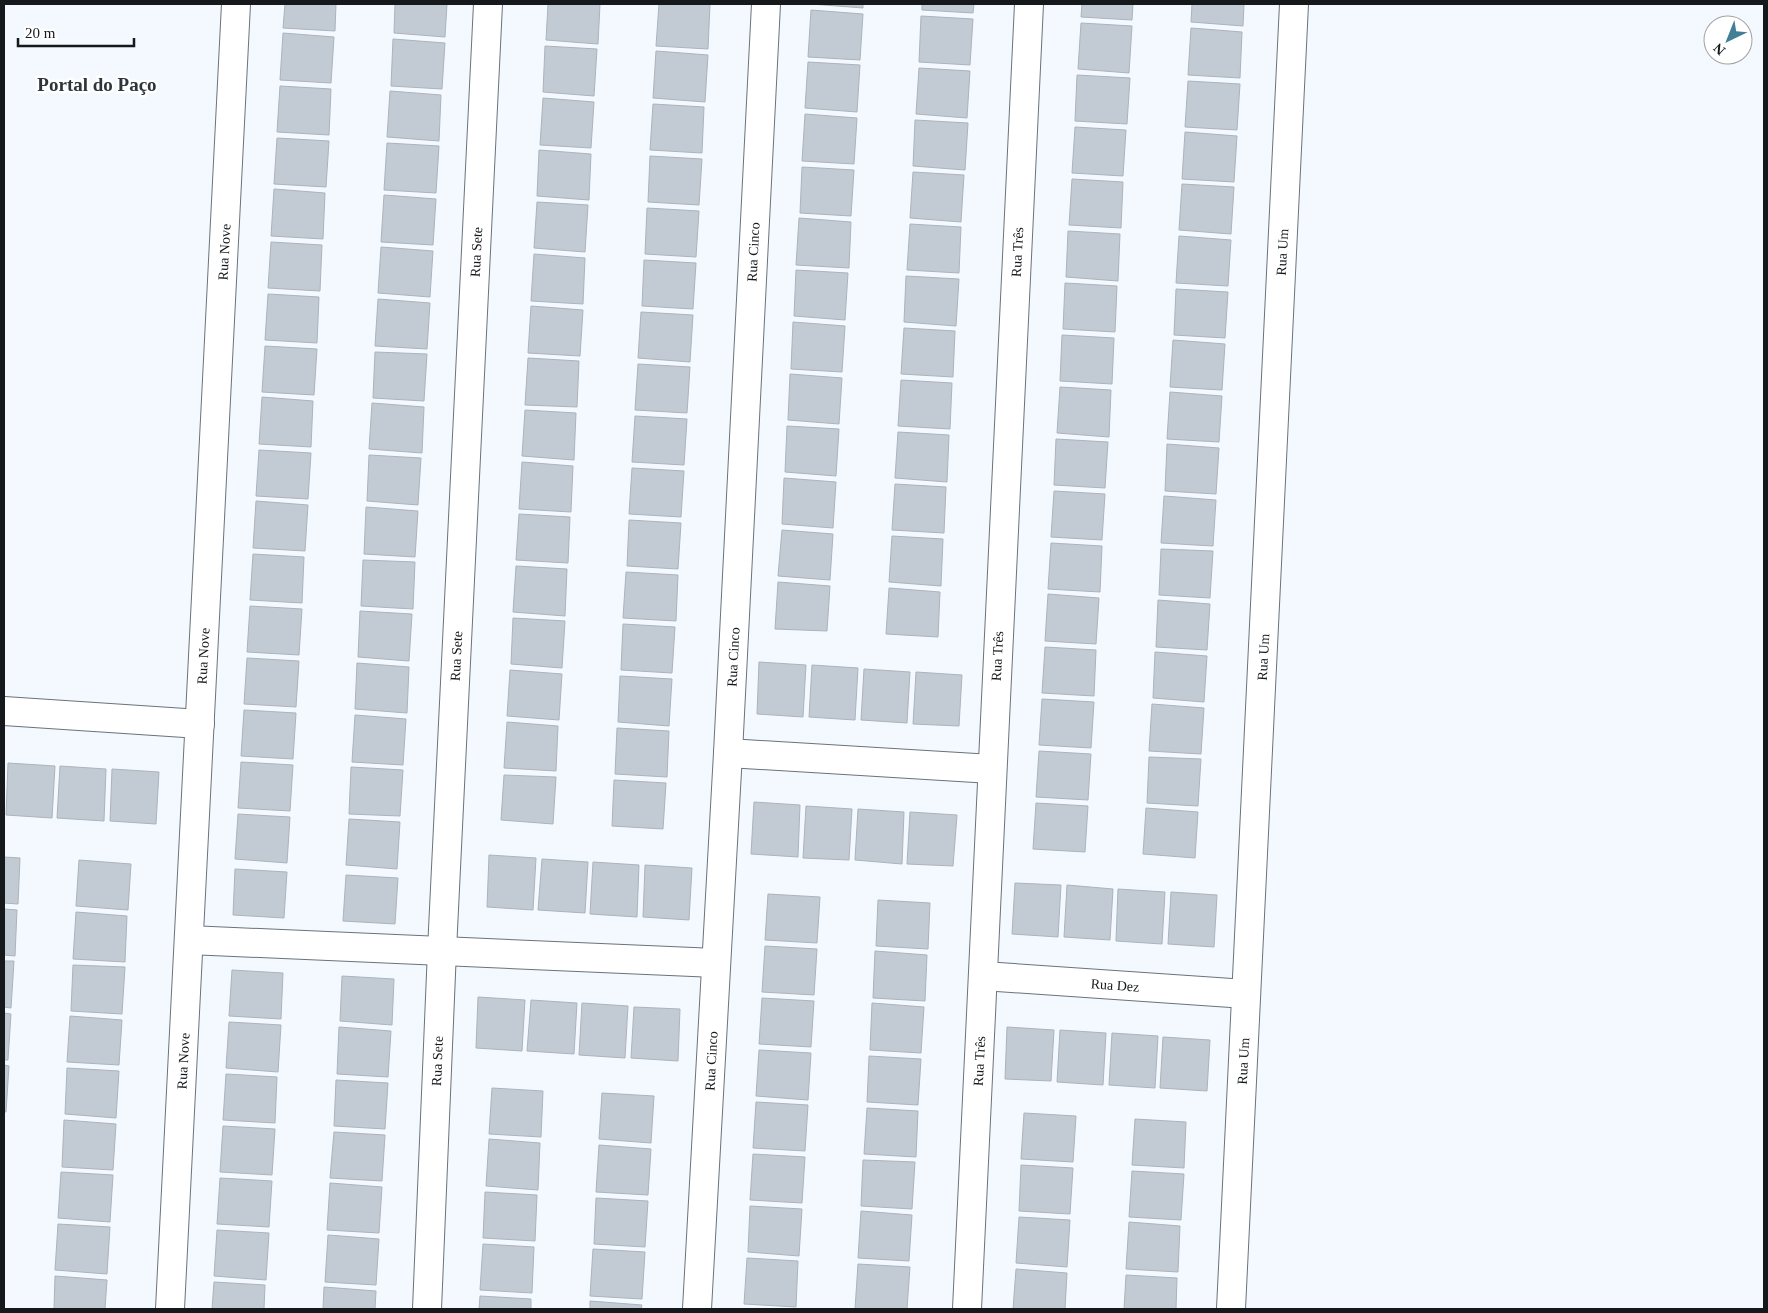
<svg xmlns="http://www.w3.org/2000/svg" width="1768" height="1313" font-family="Georgia,serif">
	<rect width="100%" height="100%" fill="#f3f9fe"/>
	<g fill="#c2cbd3" stroke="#abb4bc">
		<path d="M285 4H336L335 31 283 28Z"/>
		<path d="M395 4H447L445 37 394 33Z"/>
		<path d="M548 4H600L598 44 546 40Z"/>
		<path d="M659 4H710L708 49 656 46Z"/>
		<path d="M811 4H863V8Z"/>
		<path d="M922 4H974L973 13 922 10Z"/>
		<path d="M1082 4H1133L1132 20 1081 17Z"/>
		<path d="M1192 4H1244L1243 26 1191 22Z"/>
		<path d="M811 10 863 14 860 60 808 57Z"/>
		<path d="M921 16 973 19 970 65 919 62Z"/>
		<path d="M1081 23 1132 26 1129 73 1078 69Z"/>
		<path d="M1191 28 1242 32 1240 78 1188 75Z"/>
		<path d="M283 33 334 37 331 83 280 80Z"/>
		<path d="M393 39 445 43 442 89 391 86Z"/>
		<path d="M545 46 597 49 594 96 543 92Z"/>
		<path d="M656 51 708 55 705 102 653 98Z"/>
		<path d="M808 62 860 65 857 112 805 108Z"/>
		<path d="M919 68 970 71 967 118 916 114Z"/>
		<path d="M1077 75 1130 78 1127 124 1075 121Z"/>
		<path d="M1188 81 1240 84 1237 130 1185 127Z"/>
		<path d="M280 86 331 89 329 135 277 132Z"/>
		<path d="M390 91 441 95 439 141 387 137Z"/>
		<path d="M543 98 594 102 591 148 540 145Z"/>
		<path d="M653 104 704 107 702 153 650 150Z"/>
		<path d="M805 114 857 118 854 164 802 161Z"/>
		<path d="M915 120 968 123 965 170 913 166Z"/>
		<path d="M1075 127 1126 130 1123 176 1072 173Z"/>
		<path d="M1185 132 1237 136 1234 182 1182 179Z"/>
		<path d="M277 138 329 141 326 187 274 184Z"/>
		<path d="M387 143 439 146 436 193 384 190Z"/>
		<path d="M539 150 591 154 589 200 537 196Z"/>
		<path d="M650 156 702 159 699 205 648 202Z"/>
		<path d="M802 167 854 170 851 216 800 213Z"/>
		<path d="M913 172 964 175 961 222 910 218Z"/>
		<path d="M1072 179 1123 182 1121 228 1069 225Z"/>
		<path d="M1182 184 1234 187 1231 234 1179 230Z"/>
		<path d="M274 189 325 193 323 239 271 236Z"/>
		<path d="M384 195 436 199 433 245 381 242Z"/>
		<path d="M537 202 588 205 585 252 534 248Z"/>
		<path d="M647 208 699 211 696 257 645 254Z"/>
		<path d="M799 218 851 222 849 268 796 265Z"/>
		<path d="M910 224 961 227 959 273 907 270Z"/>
		<path d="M1068 231 1120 234 1118 281 1066 277Z"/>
		<path d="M1179 236 1231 240 1228 286 1176 283Z"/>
		<path d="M271 242 322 245 320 291 268 288Z"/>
		<path d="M381 247 433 251 430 297 378 293Z"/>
		<path d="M534 254 585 258 583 304 531 301Z"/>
		<path d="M644 260 696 263 693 309 642 306Z"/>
		<path d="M796 270 848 273 845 320 794 316Z"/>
		<path d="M906 276 959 279 956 326 904 322Z"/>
		<path d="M1065 283 1117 286 1115 332 1063 329Z"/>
		<path d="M1176 289 1228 292 1225 338 1174 335Z"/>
		<path d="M268 294 319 297 317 343 265 340Z"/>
		<path d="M378 299 430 303 427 349 375 346Z"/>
		<path d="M531 306 583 310 580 356 528 353Z"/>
		<path d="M641 312 693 315 690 362 638 358Z"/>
		<path d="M793 322 845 326 842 372 791 369Z"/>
		<path d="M904 328 955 331 953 377 901 374Z"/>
		<path d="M1062 335 1114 338 1112 384 1060 381Z"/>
		<path d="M1173 340 1225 344 1222 390 1170 387Z"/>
		<path d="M265 346 317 349 314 395 262 392Z"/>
		<path d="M375 352 427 354 424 401 373 398Z"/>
		<path d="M528 358 579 361 577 407 525 405Z"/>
		<path d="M638 364 690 367 687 413 635 410Z"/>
		<path d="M790 374 842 378 839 424 788 420Z"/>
		<path d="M901 380 952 383 950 429 898 426Z"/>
		<path d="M1060 387 1111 390 1109 437 1057 433Z"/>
		<path d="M1170 392 1222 396 1219 442 1167 439Z"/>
		<path d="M262 397 313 401 311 447 259 444Z"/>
		<path d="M372 403 424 407 422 453 369 449Z"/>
		<path d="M525 410 576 413 574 460 522 456Z"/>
		<path d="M635 416 687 419 684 465 632 462Z"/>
		<path d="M787 426 839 429 836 476 785 472Z"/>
		<path d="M898 432 949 435 947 482 895 478Z"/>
		<path d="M1056 439 1108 442 1105 488 1054 485Z"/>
		<path d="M1167 444 1219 448 1216 494 1165 491Z"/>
		<path d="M259 450 311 453 308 499 256 496Z"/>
		<path d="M369 455 421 458 418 505 367 501Z"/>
		<path d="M522 462 573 466 571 512 519 509Z"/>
		<path d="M632 468 684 471 681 517 629 514Z"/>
		<path d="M784 478 836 482 833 528 782 524Z"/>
		<path d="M895 484 946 487 944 533 892 530Z"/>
		<path d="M1054 491 1105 494 1102 540 1051 537Z"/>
		<path d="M1164 496 1216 500 1213 546 1161 543Z"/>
		<path d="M256 501 308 505 305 551 253 548Z"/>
		<path d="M366 507 418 511 415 557 364 554Z"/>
		<path d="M519 514 570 517 568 563 516 560Z"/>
		<path d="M629 520 681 523 678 569 627 566Z"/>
		<path d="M782 530 833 534 830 580 778 576Z"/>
		<path d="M892 536 943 539 941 586 889 582Z"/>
		<path d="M1051 543 1102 546 1100 592 1048 589Z"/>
		<path d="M1161 549 1213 551 1210 598 1159 595Z"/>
		<path d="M253 554 304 557 302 603 250 600Z"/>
		<path d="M363 560 415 562 413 609 361 606Z"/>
		<path d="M516 566 567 569 565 616 513 612Z"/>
		<path d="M626 572 678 575 676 621 623 618Z"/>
		<path d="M778 582 830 586 827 631 775 629Z"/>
		<path d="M889 588 940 592 938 637 886 634Z"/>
		<path d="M1048 594 1099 598 1096 644 1045 641Z"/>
		<path d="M1158 600 1210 604 1207 650 1156 647Z"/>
		<path d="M250 606 302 609 299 655 247 652Z"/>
		<path d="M360 611 412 614 409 661 358 657Z"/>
		<path d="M513 618 565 621 562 668 511 664Z"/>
		<path d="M623 624 675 627 672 673 621 670Z"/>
		<path d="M1045 647 1096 650 1094 696 1042 693Z"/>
		<path d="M1155 652 1207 656 1204 702 1153 698Z"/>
		<path d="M247 658 299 661 296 707 244 704Z"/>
		<path d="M759 662 806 665 803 717 757 714Z"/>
		<path d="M357 663 409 667 407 713 355 709Z"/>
		<path d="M812 665 858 668 855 720 809 717Z"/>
		<path d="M864 669 910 672 907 723 861 720Z"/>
		<path d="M510 670 562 674 559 720 507 716Z"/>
		<path d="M916 672 962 675 959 726 913 724Z"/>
		<path d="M620 676 672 679 669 726 618 722Z"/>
		<path d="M1042 699 1094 702 1091 748 1039 745Z"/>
		<path d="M1152 704 1204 708 1201 754 1149 751Z"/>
		<path d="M244 710 296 713 293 759 241 756Z"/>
		<path d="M355 715 406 719 403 765 352 762Z"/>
		<path d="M507 722 558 726 556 771 504 768Z"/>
		<path d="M617 728 669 731 667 777 615 774Z"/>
		<path d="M1039 751 1091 754 1088 800 1036 797Z"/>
		<path d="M1149 757 1201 759 1198 806 1147 803Z"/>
		<path d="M241 762 293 765 290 811 238 808Z"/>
		<path d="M8 763 55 766 52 818 6 815Z"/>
		<path d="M60 766 106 769 104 821 57 818Z"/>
		<path d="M351 767 403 770 400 816 349 814Z"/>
		<path d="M112 769 159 772 156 824 110 821Z"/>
		<path d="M504 775 556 777 553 824 501 820Z"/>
		<path d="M614 780 666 783 663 829 612 826Z"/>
		<path d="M754 802 800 805 798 857 751 854Z"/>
		<path d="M1036 803 1088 806 1085 852 1033 849Z"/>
		<path d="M806 806 852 809 849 860 803 858Z"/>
		<path d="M1146 808 1198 812 1195 858 1143 854Z"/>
		<path d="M858 809 904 812 902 864 855 860Z"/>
		<path d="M910 812 957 815 953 866 907 864Z"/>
		<path d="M238 814 290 817 287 863 235 859Z"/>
		<path d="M349 819 400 822 397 869 346 865Z"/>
		<path d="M489 855 536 858 533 910 487 907Z"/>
		<path d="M4 857 20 858 18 904 4 903Z"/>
		<path d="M542 859 588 862 585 913 538 910Z"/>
		<path d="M79 860 131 864 128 910 76 906Z"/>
		<path d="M593 862 639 865 637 917 590 914Z"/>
		<path d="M645 865 692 868 689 920 643 917Z"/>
		<path d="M235 869 287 872 284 918 233 915Z"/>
		<path d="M346 875 398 878 395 924 343 921Z"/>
		<path d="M1015 883 1061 885 1058 937 1012 934Z"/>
		<path d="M1067 885 1113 889 1110 940 1064 937Z"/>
		<path d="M1118 889 1165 892 1162 944 1116 941Z"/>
		<path d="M1171 892 1217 895 1214 947 1168 944Z"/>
		<path d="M768 894 820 897 817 943 765 940Z"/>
		<path d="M878 900 930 903 928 949 876 946Z"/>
		<path d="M4 909 17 910 15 956 4 955Z"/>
		<path d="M76 912 127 916 125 962 73 959Z"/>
		<path d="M765 946 817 949 814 995 762 992Z"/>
		<path d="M875 951 927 955 925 1001 873 998Z"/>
		<path d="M4 961H14L11 1008 4 1007Z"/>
		<path d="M73 965 125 967 122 1014 71 1011Z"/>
		<path d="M232 970 283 973 281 1019 229 1016Z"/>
		<path d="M342 976 394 979 392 1025 340 1021Z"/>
		<path d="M478 997 525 1000 522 1051 476 1048Z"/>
		<path d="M762 998 814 1001 811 1047 759 1044Z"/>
		<path d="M531 1000 577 1003 574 1054 527 1051Z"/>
		<path d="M582 1003 628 1006 625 1058 579 1055Z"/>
		<path d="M872 1003 924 1007 921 1053 870 1050Z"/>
		<path d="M634 1007 680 1009 678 1061 631 1058Z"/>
		<path d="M4 1013 11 1014 8 1060H4Z"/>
		<path d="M70 1016 122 1020 119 1065 67 1062Z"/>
		<path d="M229 1022 281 1025 278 1072 226 1068Z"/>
		<path d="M339 1027 391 1031 388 1077 337 1074Z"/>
		<path d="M1007 1027 1054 1030 1051 1081 1005 1079Z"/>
		<path d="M1060 1030 1106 1033 1103 1085 1057 1082Z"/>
		<path d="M1112 1033 1158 1036 1155 1088 1109 1085Z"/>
		<path d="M1163 1037 1210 1040 1207 1091 1160 1088Z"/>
		<path d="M759 1050 811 1053 808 1100 756 1096Z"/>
		<path d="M869 1056 921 1059 918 1105 867 1102Z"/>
		<path d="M4 1065 9 1066 6 1112H4Z"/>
		<path d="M67 1068 119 1071 116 1118 65 1114Z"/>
		<path d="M226 1074 277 1077 275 1123 223 1120Z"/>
		<path d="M336 1080 388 1083 385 1129 334 1126Z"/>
		<path d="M492 1088 543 1091 541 1137 489 1134Z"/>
		<path d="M602 1093 654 1096 651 1143 599 1139Z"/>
		<path d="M756 1102 808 1105 805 1151 753 1148Z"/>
		<path d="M867 1108 918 1111 916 1157 864 1154Z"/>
		<path d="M1024 1113 1076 1116 1073 1162 1021 1159Z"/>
		<path d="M1135 1119 1186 1122 1184 1168 1132 1165Z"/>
		<path d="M64 1120 116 1124 113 1170 62 1167Z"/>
		<path d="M223 1126 275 1129 272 1175 220 1172Z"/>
		<path d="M334 1132 385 1135 382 1181 330 1178Z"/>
		<path d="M489 1139 540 1143 538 1190 486 1186Z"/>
		<path d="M599 1145 651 1149 648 1195 596 1192Z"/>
		<path d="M753 1154 805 1157 802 1203 750 1200Z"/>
		<path d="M863 1160 915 1162 912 1209 861 1206Z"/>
		<path d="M1021 1165 1073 1168 1070 1214 1019 1211Z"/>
		<path d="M1132 1171 1184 1174 1181 1220 1129 1217Z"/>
		<path d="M61 1172 113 1175 110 1222 58 1218Z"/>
		<path d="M220 1178 272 1181 269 1227 217 1224Z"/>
		<path d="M330 1183 382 1187 379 1233 327 1230Z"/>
		<path d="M485 1192 537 1195 535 1241 483 1238Z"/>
		<path d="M596 1198 648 1201 645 1247 594 1244Z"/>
		<path d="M750 1206 802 1209 799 1256 748 1252Z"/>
		<path d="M861 1211 912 1215 909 1261 858 1258Z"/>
		<path d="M1019 1217 1070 1220 1067 1267 1016 1263Z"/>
		<path d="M1129 1222 1180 1226 1178 1272 1126 1269Z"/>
		<path d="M58 1224 110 1227 107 1274 55 1270Z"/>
		<path d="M217 1230 269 1233 266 1280 214 1276Z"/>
		<path d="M328 1235 379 1239 376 1285 325 1282Z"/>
		<path d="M483 1244 534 1247 532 1293 480 1290Z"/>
		<path d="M593 1249 645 1252 642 1299 590 1296Z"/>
		<path d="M747 1258 798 1261 796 1307 744 1304Z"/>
		<path d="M858 1264 910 1267 907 1309H855Z"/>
		<path d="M1016 1269 1067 1273 1065 1309H1013Z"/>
		<path d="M1126 1275 1177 1278 1176 1309H1124Z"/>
		<path d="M55 1276 107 1280 105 1309H54Z"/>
		<path d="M214 1282 265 1285 264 1309H212Z"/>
		<path d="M324 1287 376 1291 375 1309H323Z"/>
		<path d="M480 1296 531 1299V1309H479Z"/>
		<path d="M590 1301 642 1305 641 1309H590Z"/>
	</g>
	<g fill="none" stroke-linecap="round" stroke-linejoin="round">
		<g stroke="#6a737a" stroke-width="30">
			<g id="minor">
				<path d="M4 711 200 724"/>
				<path d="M728 753 992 769"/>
				<path d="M189 940 716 963"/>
				<path d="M983 976 1246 994"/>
				<path d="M170 1309 236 4"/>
				<path d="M427 1309 442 950 488 4"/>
				<path d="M697 1309 728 753 766 4"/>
				<path d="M967 1309 1029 4"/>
				<path d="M1231 1309 1294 4"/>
			</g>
		</g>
		<use href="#minor" stroke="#fff" stroke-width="28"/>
	</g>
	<g text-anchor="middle" stroke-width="5" stroke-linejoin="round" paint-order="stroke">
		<g font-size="14" fill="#16191c" stroke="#fff">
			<text transform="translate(224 252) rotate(-87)" y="5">Rua Nove</text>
			<text transform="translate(476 252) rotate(-87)" y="5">Rua Sete</text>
			<text transform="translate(753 252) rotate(-87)" y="5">Rua Cinco</text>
			<text transform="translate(1017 252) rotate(-87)" y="5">Rua Três</text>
			<text transform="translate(1282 252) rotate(-87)" y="5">Rua Um</text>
			<text transform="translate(203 656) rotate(-87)" y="5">Rua Nove</text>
			<text transform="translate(456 656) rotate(-87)" y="5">Rua Sete</text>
			<text transform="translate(997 656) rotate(-87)" y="5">Rua Três</text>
			<text transform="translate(733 657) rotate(-87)" y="5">Rua Cinco</text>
			<text transform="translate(1263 657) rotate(-87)" y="5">Rua Um</text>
			<text transform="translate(1115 985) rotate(4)" y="5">Rua Dez</text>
			<text transform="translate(183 1061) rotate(-87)" y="5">Rua Nove</text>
			<text transform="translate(437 1061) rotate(-88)" y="5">Rua Sete</text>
			<text transform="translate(711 1061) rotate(-87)" y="5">Rua Cinco</text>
			<text transform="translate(979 1061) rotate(-87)" y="5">Rua Três</text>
			<text transform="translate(1243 1061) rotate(-87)" y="5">Rua Um</text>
		</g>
		<g font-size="19" font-weight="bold" fill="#2e363c" stroke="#fff">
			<text x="97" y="91">Portal do Paço</text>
		</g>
	</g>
	<rect width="1768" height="1313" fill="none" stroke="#16191c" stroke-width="10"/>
	<g transform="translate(1728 40) rotate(223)"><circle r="24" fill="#ffffff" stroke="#a2a3a4"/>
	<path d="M0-4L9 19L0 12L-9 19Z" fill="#417f94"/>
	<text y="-8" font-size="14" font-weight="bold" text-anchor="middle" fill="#16191c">N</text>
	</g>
	<path d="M18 38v8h116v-8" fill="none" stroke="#16191c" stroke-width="2.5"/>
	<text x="25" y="38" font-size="15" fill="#16191c" stroke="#ffffff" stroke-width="4" paint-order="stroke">20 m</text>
</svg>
